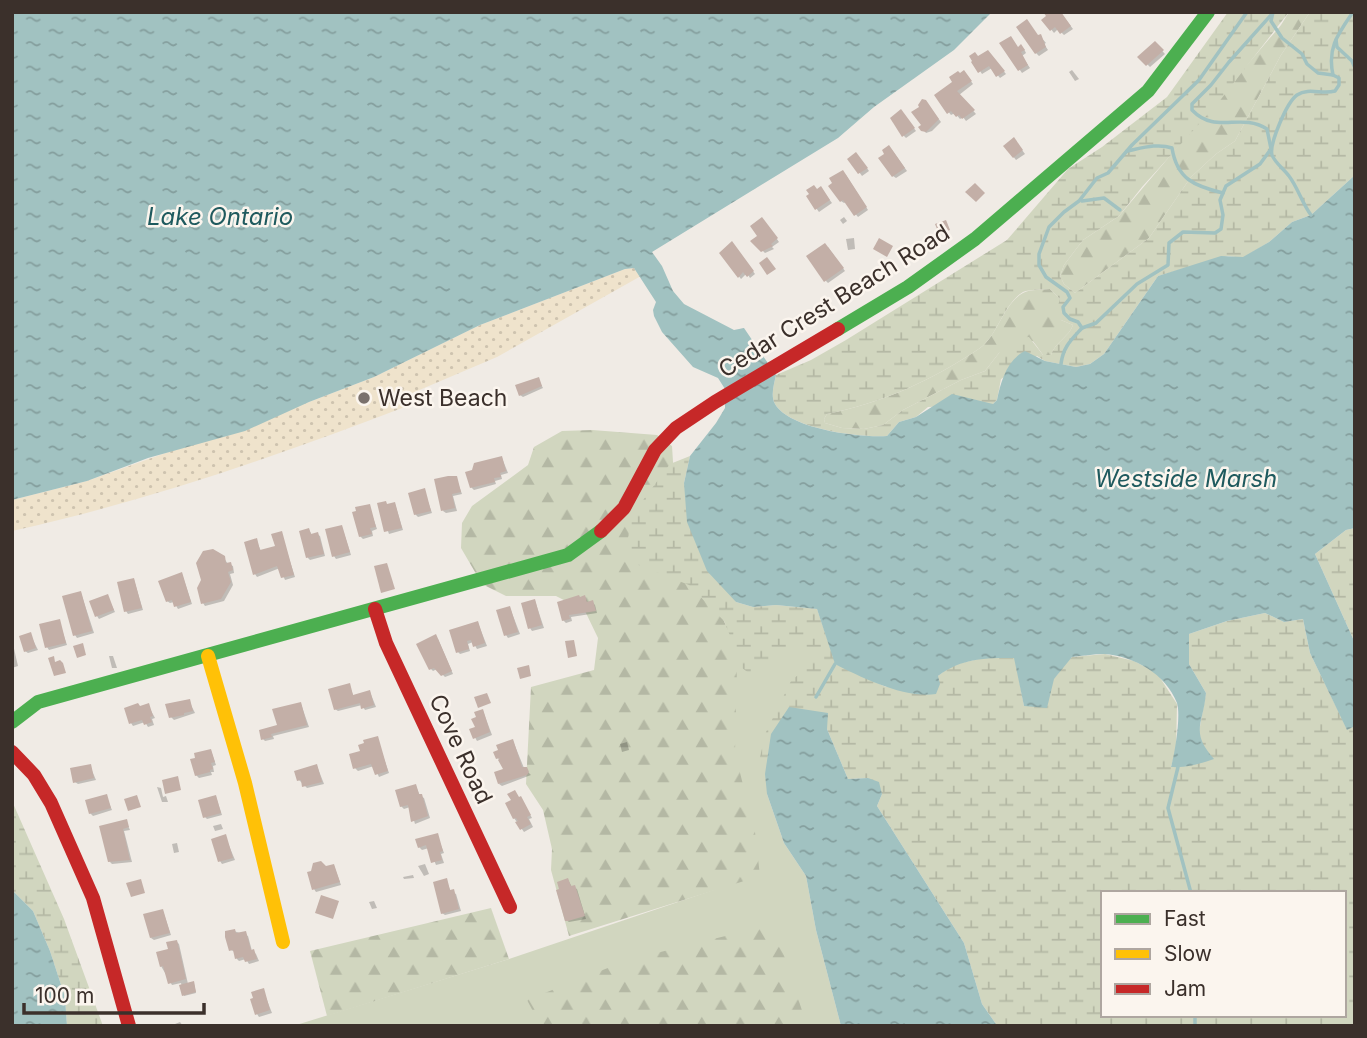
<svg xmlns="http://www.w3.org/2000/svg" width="1367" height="1038" font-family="Inter,sans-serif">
	<defs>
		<pattern id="forest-firs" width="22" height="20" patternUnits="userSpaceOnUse" patternTransform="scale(1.75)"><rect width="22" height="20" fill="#d1d6bf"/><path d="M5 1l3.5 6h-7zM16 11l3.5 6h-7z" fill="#b4b8a4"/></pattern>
		<pattern id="wetland-marsh" width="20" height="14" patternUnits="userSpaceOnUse" patternTransform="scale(1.75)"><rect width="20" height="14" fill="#d1d6bf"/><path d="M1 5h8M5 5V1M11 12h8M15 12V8" fill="none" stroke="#b4b8a4"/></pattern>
		<pattern id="sand-dots" width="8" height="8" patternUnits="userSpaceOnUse" patternTransform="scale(1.75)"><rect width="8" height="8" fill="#efe3cc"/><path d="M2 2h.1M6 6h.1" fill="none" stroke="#cec3af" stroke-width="1.8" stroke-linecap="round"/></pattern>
		<pattern id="water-ripples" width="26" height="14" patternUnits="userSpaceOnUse" patternTransform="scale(1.75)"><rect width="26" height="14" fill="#a1c2c1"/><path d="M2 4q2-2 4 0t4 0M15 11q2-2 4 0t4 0" fill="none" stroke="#849e9d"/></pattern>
	</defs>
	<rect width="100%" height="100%" fill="#f0ebe5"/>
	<path fill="#d1d6bf" d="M687 615 828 650 767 794 784 843 806 876 816 930 841 1026H293L509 959 758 875Z"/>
	<g fill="url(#forest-firs)">
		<path d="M1289 12H1310L1281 55 1235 141 1216 154 1191 177 1149 238 1075 293 1064 284 1060 276 1064 265 1083 240 1119 216 1281 25Z"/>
		<path d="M1050 289 1060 299 1061 320 1073 325C1069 337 1055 342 1051 355H1043L1033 341 999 353 985 371 961 380 903 410 883 425 864 429 842 428 825 423 824 419 827 414C882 403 933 380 980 348 998 335 1003 304 1023 293 1030 289 1042 290 1050 289Z"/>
		<path d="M592 430 657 435 672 446 677 525 724 621 731 638 737 664 735 753 755 832 760 876 569 936 551 870 552 849 543 810 526 784 531 687 594 670 598 638 585 611 556 596H506L482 584 461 548 462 523 472 506 528 465 534 447 562 431Z"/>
		<path d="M491 908 509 959 327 1016 310 951Z"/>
		<path d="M774 924 807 1026H541L527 1000 628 960Z"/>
	</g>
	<g fill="url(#wetland-marsh)" fill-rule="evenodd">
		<path d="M1228 12H1289L1218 103 1142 187 1119 216 1083 240 1064 265 1060 276 1064 284 1075 293 1149 238 1191 177 1216 154 1235 141 1281 55 1310 12H1355V175L1311 215 1292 222 1269 242 1243 258 1228 256 1158 276 1104 354 1090 364 1076 367 1045 361 1037 356 1001 379 997 400 993 404 928 407 916 417 899 422 887 436C862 438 786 429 774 402 771 394 774 384 776 375L811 360 846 340 1007 240 1068 169 1102 147 1167 97ZM1050 289 1060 299 1056 312 1061 320 1073 325C1069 337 1055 342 1051 355H1043L1029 337 1018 338 999 353 985 371 961 380 903 410 883 425 864 429 842 428 825 423 824 419 827 414C882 403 933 380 980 348 998 335 1003 304 1023 292 1030 289 1042 290 1050 289Z"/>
		<path d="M690 456 684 483 736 602 753 607 776 605 817 609 836 664 886 687 938 676 952 665 983 658H1015L1024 706 1058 674 1062 666 1072 657 1105 654 1134 661 1157 673 1177 704 1176 750 1171 767 1202 745 1199 732 1206 693 1189 664V634L1227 621 1265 613 1284 622 1303 619 1310 653 1347 729 1355 726V1026H1001L996 1024 982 1004 964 943 877 806 882 794 868 778 848 779 827 729 771 734 765 774 760 757 766 732 791 681 812 663 794 645 750 674 737 664 731 638 724 621 689 585 636 564 626 549 632 515 670 464ZM1103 893H1344V1015H1103Z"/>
		<path d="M1355 528V643L1315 554 1346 530Z"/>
		<path d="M12 801 64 919 103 1026H67L65 997 50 951 33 911 12 890Z"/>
	</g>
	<path fill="url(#sand-dots)" d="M634 268 641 276 497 357 410 394V405C280 455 148 501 12 531V500L87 481 309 402 374 377 480 325 625 269Z"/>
	<g fill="url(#water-ripples)">
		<path d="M12 12H992L954 50 874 107 838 138 652 252 662 266 673 291 684 304 734 330 744 328 776 375C774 384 771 394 774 402 786 429 861 438 887 436L899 422 916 417 952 394 993 404 997 400C1001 381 1007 360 1025 351L1045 361 1076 367 1090 364 1104 354 1158 276 1221 256 1243 257 1269 242 1292 222 1311 215 1355 175V528L1346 530 1315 554 1355 643V726L1347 730 1310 653 1303 619 1284 622 1265 613 1227 621 1189 634V664L1206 693C1203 726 1190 731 1214 759 1199 764 1187 768 1171 767 1175 753 1181 716 1177 703 1166 674 1134 656 1104 654 1094 654 1082 656 1072 657L1054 679 1047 708 1024 706 1014 658C985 658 962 658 938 676L940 684 936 694C906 699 862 678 835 664L817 609 776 605 753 607 736 602 707 571 687 522 684 483 690 456 716 423 725 408V389L718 378 693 367 662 332 654 316 653 310 656 302 634 268 625 269 480 325 374 377 309 402 245 431 148 458 87 481 12 500Z"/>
		<path d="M789 707 828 713 827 729 848 779 868 778 879 782 882 794 877 806 964 943 982 1004 996 1024 1001 1026H841L816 930 806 876 784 843 767 794 765 774 771 734Z"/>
		<path d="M12 890 33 911 50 951 65 997 67 1026H12Z"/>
	</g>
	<g fill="#0003">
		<path d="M1060 12 1073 29 1064 35 1058 29 1054 33 1044 20Z"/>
		<path d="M1040 36 1046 43 1044 44 1048 50 1039 56 1036 53Z"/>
		<path d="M1155 43 1165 54 1150 67 1140 57Z"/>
		<path d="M1002 44 1024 49 1026 53 1022 56 1030 68 1022 73Z"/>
		<path d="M987 52 1006 74 1000 78 992 68 982 74 971 57 979 58Z"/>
		<path d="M1072 70 1079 79 1075 81 1069 72Z"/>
		<path d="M966 75 973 84 959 95 976 114 966 121 963 117 960 119 955 113 951 115 936 96Z"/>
		<path d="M928 105 941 122 932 131 926 133 921 127Z"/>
		<path d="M903 114 916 131 906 138 904 136Z"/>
		<path d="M1016 142 1025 154 1016 160 1005 146Z"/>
		<path d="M892 150 907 171 896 178 893 176Z"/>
		<path d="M859 157 869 171 862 176 850 159Z"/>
		<path d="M846 175 868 210 858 217 846 202 844 203 841 201Z"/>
		<path d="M817 191H823L832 203 819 212 808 197Z"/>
		<path d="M844 217 847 221 843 224 840 220Z"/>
		<path d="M765 222 779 242 772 247 774 249 765 253 753 241 760 236Z"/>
		<path d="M854 238 855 249 848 250 846 239Z"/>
		<path d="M734 246 755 274 750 278 747 273 741 279 721 253Z"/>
		<path d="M828 247 845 271 828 283 826 281Z"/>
		<path d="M538 379 543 388 523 397 520 395Z"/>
		<path d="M502 458 508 473 501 475 502 479 495 481 496 484 474 490 471 487Z"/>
		<path d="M456 478 462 494 453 496 457 511 446 513 443 511Z"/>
		<path d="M424 490 432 513 418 517 415 514Z"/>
		<path d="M395 504 403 530 389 534 379 505Z"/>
		<path d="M369 506 377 529 372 531 373 536 363 539 360 536Z"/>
		<path d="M342 527 351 555 336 559 334 556Z"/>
		<path d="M309 530 312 535 317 534 320 536 325 556 310 560 308 558 301 532Z"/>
		<path d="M281 533 295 577 285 580 280 568 257 577 255 574 256 540 261 551 277 547Z"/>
		<path d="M223 557 228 564 233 566 234 573 230 574 233 585 224 601 205 606 203 603Z"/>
		<path d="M182 574 192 604 178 609 174 602 170 603 167 601Z"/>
		<path d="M134 580 143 610 128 614 126 611Z"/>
		<path d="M81 593 94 633 77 638 75 635Z"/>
		<path d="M107 596 115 612 99 619 97 616Z"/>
		<path d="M585 597 588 603 592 602 595 605 597 613 571 617 572 621 566 623 563 620 580 598Z"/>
		<path d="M535 601 544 628 532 631 530 628Z"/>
		<path d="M510 608 520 634 508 638 506 635Z"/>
		<path d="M59 621 67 645 49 650 47 647Z"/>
		<path d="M478 623 487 646 477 649 473 642 468 644 470 651 460 654 458 652Z"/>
		<path d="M30 634 38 650 28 653 25 651Z"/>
		<path d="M438 639 453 674 445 677 437 669 433 671 431 669Z"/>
		<path d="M12 640 18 666 12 668Z"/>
		<path d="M109 656H113L117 668H112Z"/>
		<path d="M349 685 354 697 370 692 376 707 365 710 362 705 338 711 335 709Z"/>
		<path d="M189 701 195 713 174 720 171 717Z"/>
		<path d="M301 704 309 727 273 736 274 739 265 741 263 739 279 727Z"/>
		<path d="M148 705 155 718 152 719 154 725 148 727 145 722 133 726 131 723 141 708Z"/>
		<path d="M483 711 492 735 477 741 471 730 477 728Z"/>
		<path d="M377 738 389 773 379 777 374 766 358 771 355 768 362 752Z"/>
		<path d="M513 741 524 768 531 775 502 786 499 784 506 770 498 758Z"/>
		<path d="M627 742 629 750 622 752 620 744Z"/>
		<path d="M211 751 216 765 213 766 214 772H211L212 775 199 778 196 775Z"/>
		<path d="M90 766 96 780 78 784 75 782Z"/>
		<path d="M317 766 324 784 307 788 299 780Z"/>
		<path d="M416 786 420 796 424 798 430 818 415 824 410 807 404 809 401 806Z"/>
		<path d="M157 787 161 788 163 797 166 796 168 802H162Z"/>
		<path d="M106 796 112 810 93 816 90 813Z"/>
		<path d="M216 797 222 815 207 819 205 817Z"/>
		<path d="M521 798 532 818 529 819 533 827 524 832 514 818 513 801Z"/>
		<path d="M126 821 130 830 124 831 132 862 112 864 110 862Z"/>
		<path d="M221 824 223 829 215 831 213 826Z"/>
		<path d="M437 835 444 853 441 854 444 863 436 865 429 848 422 850 419 847Z"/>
		<path d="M225 836 235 860 222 864 220 861Z"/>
		<path d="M177 843 179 852 174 853 172 844Z"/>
		<path d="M425 864 429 874 424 876 418 866Z"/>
		<path d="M334 866 341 885 316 892 314 889Z"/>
		<path d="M413 875 414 878 404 879 403 877Z"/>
		<path d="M446 880 451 892 456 894 461 911 445 915 442 913Z"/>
		<path d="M568 880 572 887 577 889 586 919 569 922 566 920Z"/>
		<path d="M374 901 377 908 372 909 369 902Z"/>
		<path d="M163 911 171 935 154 940 151 938Z"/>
		<path d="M234 931 248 936 252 951 256 954 259 961 249 964 246 959 239 961 237 959 235 952 231 950Z"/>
		<path d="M176 941 179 944 188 984H194L196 993 184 996 181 983 172 985 161 966Z"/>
		<path d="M263 990 272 1013 259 1017 257 1014Z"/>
		<path d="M180 1022 183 1026H170Z"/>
	</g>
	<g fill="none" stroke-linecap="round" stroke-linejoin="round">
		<g stroke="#a1c2c1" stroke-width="3.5">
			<path d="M1273 12 1271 21 1282 38 1302 54 1307 64 1318 73 1333 75"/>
			<path d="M1336 40 1337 47 1352 61 1355 68"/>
			<path d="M1127 151C1142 148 1158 143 1172 148 1177 179 1194 186 1223 193"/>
			<path d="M1082 201 1104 198 1120 210"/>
			<path d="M1311 215C1302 203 1298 188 1289 176 1284 169 1275 163 1272 155 1269 144 1287 102 1297 95 1309 87 1322 95 1335 91L1339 85V78L1333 75C1327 48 1338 34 1353 12"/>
			<path d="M1082 328 1096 323 1137 284 1168 265 1169 243 1183 232 1215 233 1221 229 1223 215 1220 200 1226 186 1260 164 1271 149 1267 129C1240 112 1216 135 1192 110V104L1211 85 1229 62 1272 14"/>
			<path d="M1061 364C1063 347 1071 340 1082 328L1078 322 1070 319 1064 313 1063 307 1070 298 1067 292 1046 277 1039 265V254L1049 227 1064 212 1079 201 1097 178 1108 173 1132 145 1199 80 1247 12"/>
			<path d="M816 697 835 664"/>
			<path d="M1178 767 1168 808 1191 893"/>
			<path d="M1195 1026V1015"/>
		</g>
	</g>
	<g fill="#c3afa7">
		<path d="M1043 12H1061L1071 26 1060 34 1055 27 1050 31 1041 20 1046 16Z"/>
		<path d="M1027 19 1038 35 1041 34 1046 47 1035 54 1016 27Z"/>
		<path d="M1011 36 1018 47 1021 44 1025 50 1021 52 1028 65 1018 71 999 43Z"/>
		<path d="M1155 41 1164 50 1146 66 1137 57Z"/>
		<path d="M988 50 1005 71 996 77 989 66 978 73 971 62 972 61 969 56 975 52 978 56Z"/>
		<path d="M964 70 972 81 957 91 975 110 962 119 959 115 956 117 951 111 947 114 934 95 952 82 949 77 958 71 960 73Z"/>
		<path d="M922 99 926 100 939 119 926 132 921 131 918 127 921 125 911 112 919 107 918 105Z"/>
		<path d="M901 109 915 128 902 137 890 118Z"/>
		<path d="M1014 137 1023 150 1013 158 1003 146Z"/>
		<path d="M889 145 905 168 892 177 878 158 884 154 882 150Z"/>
		<path d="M856 152 868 168 858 174 847 159Z"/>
		<path d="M843 170 867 207 854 216 843 200 840 202 828 186 832 183 829 178Z"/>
		<path d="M975 183 985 193 976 202 965 192Z"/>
		<path d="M814 185 817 189 821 186 830 200 815 210 806 196 809 194 806 190Z"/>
		<path d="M762 217 778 238 771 244 773 246 761 252 750 241 757 236 750 226Z"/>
		<path d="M946 220 950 230 939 234 935 224Z"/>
		<path d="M879 238 893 246 887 257 873 249Z"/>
		<path d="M732 241 754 271 747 277 743 272 738 278 719 253Z"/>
		<path d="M825 243 844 268 824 282 806 256Z"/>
		<path d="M767 257 776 269 767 275 759 263Z"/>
		<path d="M539 377 542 386 519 396 515 385Z"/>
		<path d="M502 456 506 471 500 473 501 477 494 478 495 482 470 488 465 472 472 470 474 463Z"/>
		<path d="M448 476H457L461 492 452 494 455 508 441 511 434 479Z"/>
		<path d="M425 488 431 511 414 515 408 493Z"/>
		<path d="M386 501 387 504 395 502 402 528 384 532 377 503Z"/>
		<path d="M370 504 376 527 370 528 372 534 359 537 352 512 356 511 355 507Z"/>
		<path d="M342 525 350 552 332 557 325 529Z"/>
		<path d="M309 528 311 534 318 532 324 554 306 558 299 531Z"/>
		<path d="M282 531 294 575 281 578 277 566 253 575 244 542 257 538 260 550 275 546 271 534Z"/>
		<path d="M213 549 225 556 226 563 231 562 233 570 228 572 231 582 221 599 201 604 197 588 201 580 196 563 203 551Z"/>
		<path d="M387 563 395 589 381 593 374 566Z"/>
		<path d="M182 572 191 602 174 607 172 600 166 602 158 581Z"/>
		<path d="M134 578 142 608 124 612 117 582Z"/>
		<path d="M81 591 92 631 73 636 62 596Z"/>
		<path d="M108 594 114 610 95 617 89 601Z"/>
		<path d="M579 595 580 597 585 595 587 602 593 600 596 611 569 615 570 619 562 621 557 602Z"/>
		<path d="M535 599 542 625 528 629 521 603Z"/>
		<path d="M510 606 518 632 504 636 496 610Z"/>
		<path d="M60 619 66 643 45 648 39 624Z"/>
		<path d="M478 621 485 643 473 647 471 640 467 641 469 649 456 653 449 630Z"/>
		<path d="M31 632 36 648 24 652 19 636Z"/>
		<path d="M436 634 452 671 441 676 434 668 429 670 416 644Z"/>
		<path d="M574 640 577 656 568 658 565 641Z"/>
		<path d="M83 643 86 655 77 658 73 646Z"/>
		<path d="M54 656 55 662 60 660 63 663 66 673 54 676 48 658Z"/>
		<path d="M529 665 531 676 520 679 517 668Z"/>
		<path d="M350 683 353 695 370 690 374 705 361 709 360 703 334 710 328 689Z"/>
		<path d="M487 693 491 703 478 708 474 697Z"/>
		<path d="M190 699 193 711 184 713V715L169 718 165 704Z"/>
		<path d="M301 702 307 725 271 734 272 737 261 740 259 730 277 725 272 709Z"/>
		<path d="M138 703 140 706 149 703 153 716 150 717 152 722 144 725 142 720 129 724 124 708Z"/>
		<path d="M483 709 490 732 473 739 469 729 475 727 471 719 476 717 474 712Z"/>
		<path d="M378 736 388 771 375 775 371 764 353 769 349 754 360 751 358 745 364 743 363 740Z"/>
		<path d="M513 739 522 767H527L529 772 527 775 498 784 494 772 503 769 498 760 500 758 496 759 493 752 498 750 496 745Z"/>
		<path d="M211 749 215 762 211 763 213 769 210 770V772L195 776 190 759 195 758 194 753Z"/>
		<path d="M91 764 94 778 73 783 70 768Z"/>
		<path d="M317 764 322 782 302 787 301 780 297 781 294 771Z"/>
		<path d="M178 776 181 790 165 794 162 780Z"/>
		<path d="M416 784 419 794H422L428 816 411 822 408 805 400 807 395 790Z"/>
		<path d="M515 790 519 797 521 796 531 815 527 817 531 824 520 830 515 822 518 821 516 818 513 819 505 803 511 800 507 794Z"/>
		<path d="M107 794 111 808 89 814 85 800Z"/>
		<path d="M137 795 141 807 128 811 124 799Z"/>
		<path d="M216 795 221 813 203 818 198 800Z"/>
		<path d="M127 819 129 827 123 829 130 860 108 862 99 826Z"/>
		<path d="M438 833 443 851 440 852 442 860 431 863 426 845 418 848 415 839Z"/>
		<path d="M226 834 233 858 218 862 211 839Z"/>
		<path d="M321 861 326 866 334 864 340 882 312 890 307 872 311 871 313 863Z"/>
		<path d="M447 878 450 890 454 889 459 909 441 914 433 882Z"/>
		<path d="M568 878 571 886 575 885 585 916 568 921H565L556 890 559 889 557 882Z"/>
		<path d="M141 879 145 893 131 897 126 883Z"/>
		<path d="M321 895 339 901 333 919 315 913Z"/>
		<path d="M163 909 170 933 150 938 143 914Z"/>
		<path d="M235 929 236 933 246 931 251 950 254 949 257 959 245 962 243 957 235 959 233 950 229 951 225 937V931Z"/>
		<path d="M177 940 186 979 168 984 163 966 160 967 156 952 168 949 166 942Z"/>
		<path d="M194 981 196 992 182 996 179 985Z"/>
		<path d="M264 988 270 1010 255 1015 250 999 253 998 251 992Z"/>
	</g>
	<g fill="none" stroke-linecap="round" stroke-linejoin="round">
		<g stroke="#4caf50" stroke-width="14">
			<path d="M838 329 908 287 975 239 1148 91 1208 12"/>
			<path d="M12 722 38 702 568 555 601 531"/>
		</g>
		<path stroke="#ffc107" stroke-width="14" d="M208 656 245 783 283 942"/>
		<g stroke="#c62828" stroke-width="14">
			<path d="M601 531 624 508 655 450 676 428 715 402 838 329"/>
			<path d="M375 609 386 643 510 907"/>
			<path d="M12 752 34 775 51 803 93 898 129 1026"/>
		</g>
	</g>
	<circle fill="#7a716c" stroke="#fbf5ee" stroke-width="2.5" cx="364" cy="398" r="7"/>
	<g text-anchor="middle" stroke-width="5" stroke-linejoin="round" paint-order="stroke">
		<g font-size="23" fill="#3b302b" stroke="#fbf5ee">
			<text transform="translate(834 301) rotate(-32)" y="8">Cedar Crest Beach Road</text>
			<text transform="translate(461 749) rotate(65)" y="8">Cove Road</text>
		</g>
		<g font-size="23" fill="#3b302b" stroke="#fbf5ee" text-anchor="start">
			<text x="378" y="406">West Beach</text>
		</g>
		<g font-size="24" font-style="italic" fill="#1f5a5e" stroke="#fbf5ee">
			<text x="220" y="225">Lake Ontario</text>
			<text x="1186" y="487">Westside Marsh</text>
		</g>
	</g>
	<rect width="1367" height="1038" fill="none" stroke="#3b302b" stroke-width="28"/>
	<rect x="1101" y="891" width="245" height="126" fill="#fbf5ee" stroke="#aea6a0" stroke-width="2"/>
	<rect x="1115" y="914" width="35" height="10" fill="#4caf50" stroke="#aea6a0" stroke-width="2"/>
	<text x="1164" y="926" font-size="21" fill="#3b302b">Fast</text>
	<rect x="1115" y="949" width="35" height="10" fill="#ffc107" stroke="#aea6a0" stroke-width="2"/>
	<text x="1164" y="961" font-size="21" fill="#3b302b">Slow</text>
	<rect x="1115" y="984" width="35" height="10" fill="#c62828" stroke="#aea6a0" stroke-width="2"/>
	<text x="1164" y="996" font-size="21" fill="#3b302b">Jam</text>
	<path d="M24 1003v10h180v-10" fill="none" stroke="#3b302b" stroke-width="3.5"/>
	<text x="35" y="1003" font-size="21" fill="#3b302b" stroke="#fbf5ee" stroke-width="5" paint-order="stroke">100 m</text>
</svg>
